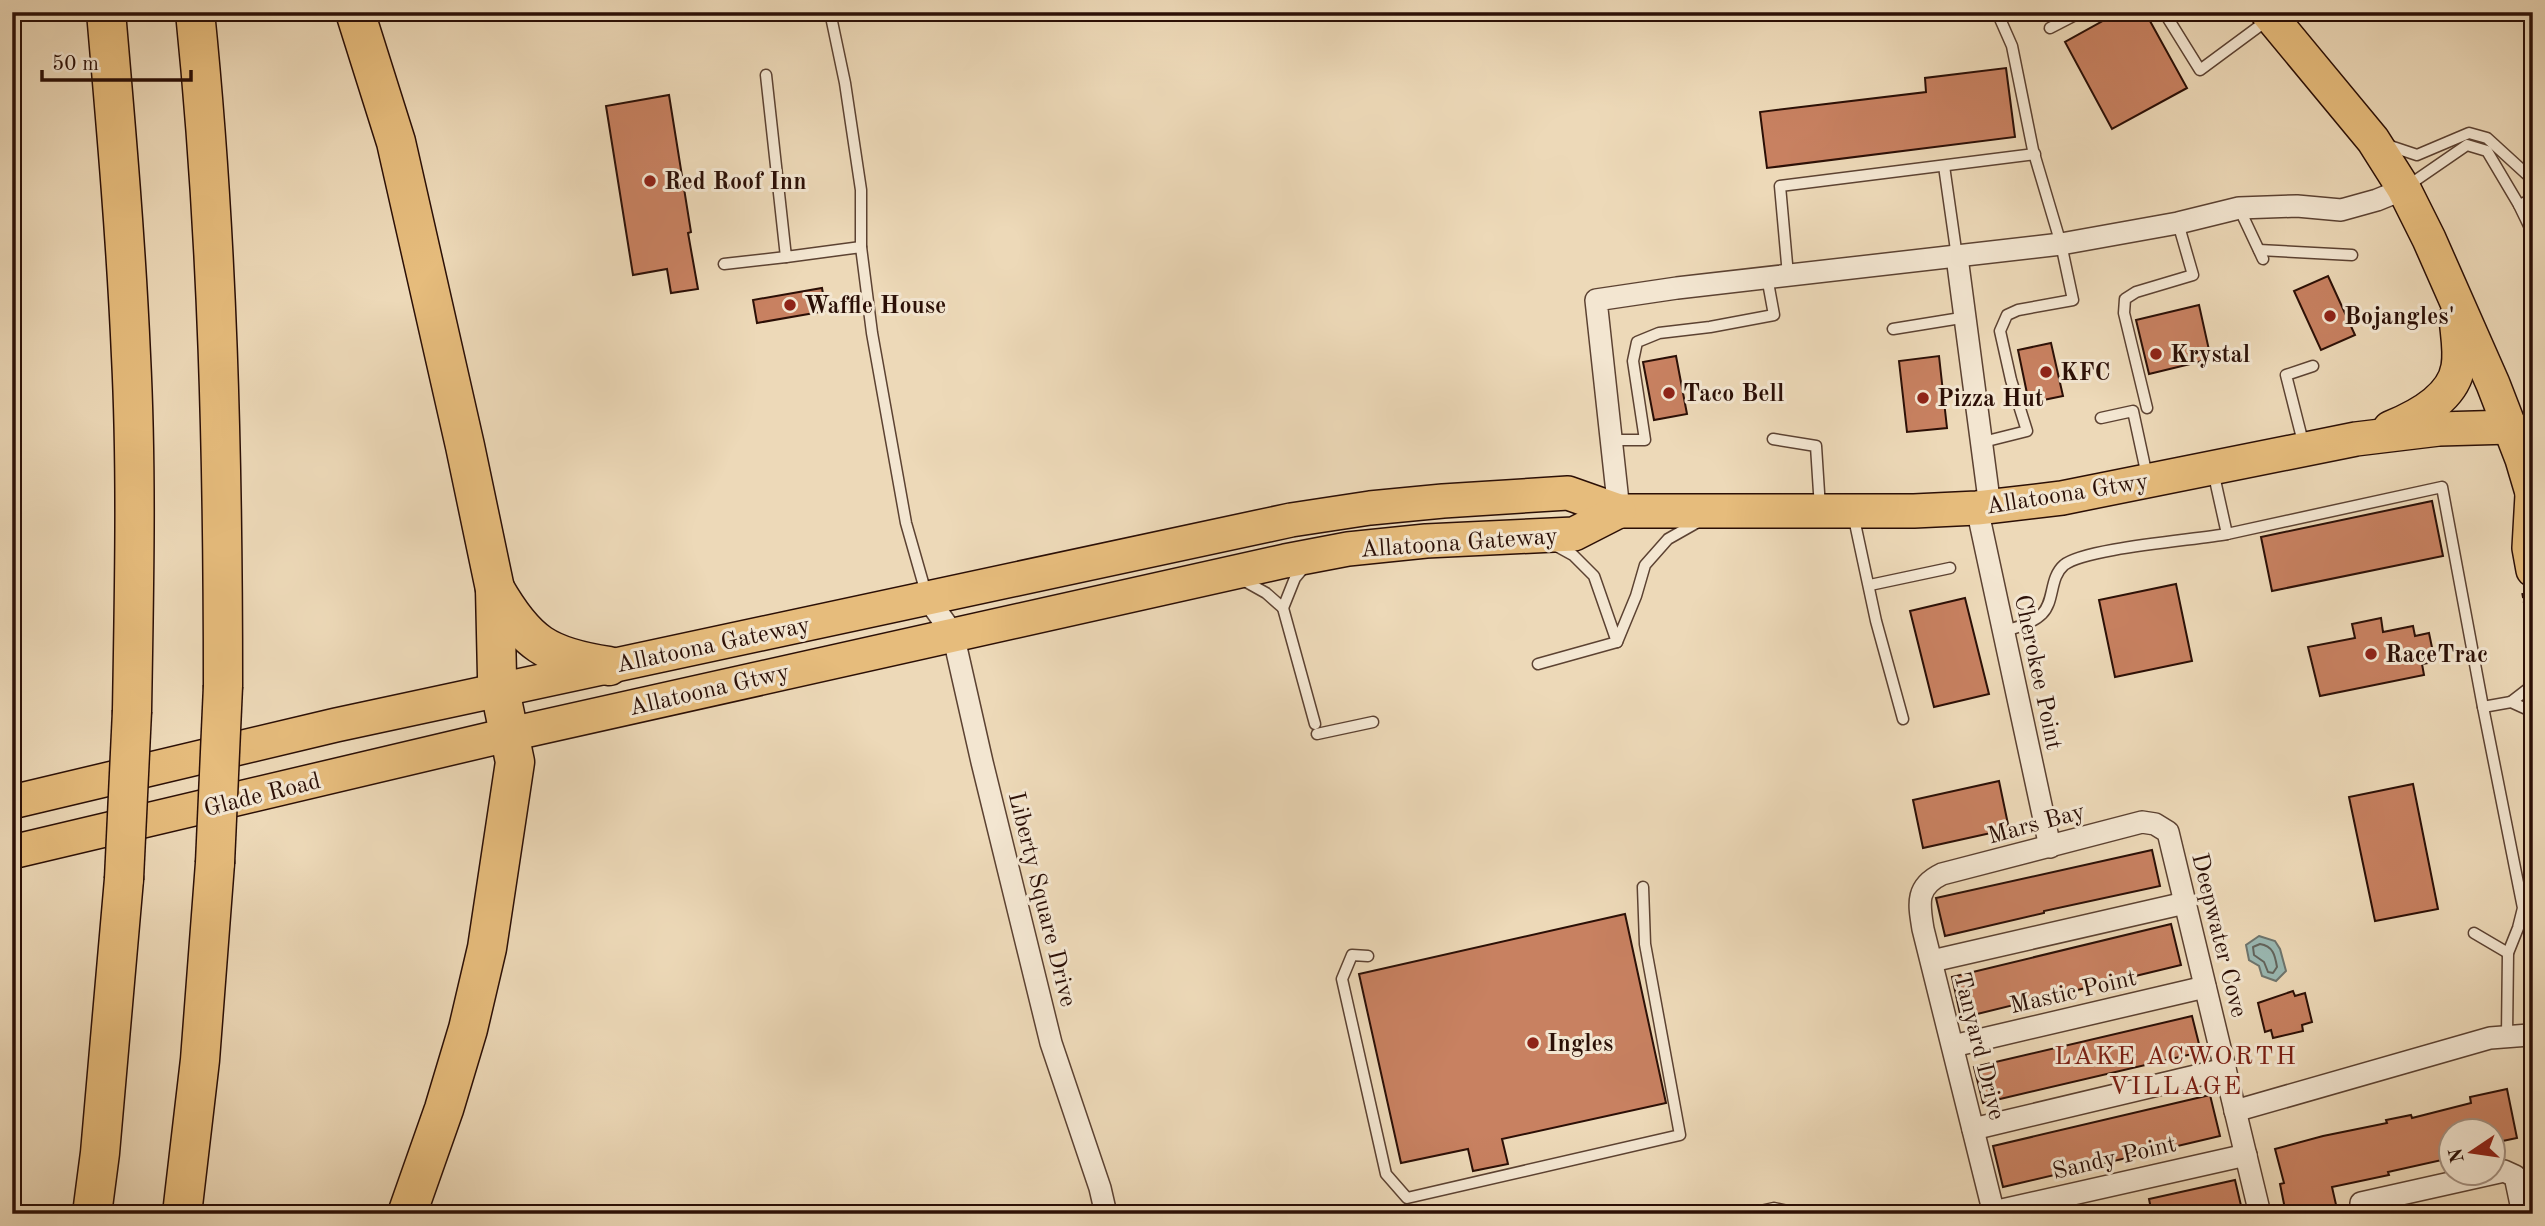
<svg xmlns="http://www.w3.org/2000/svg" width="2545" height="1226" font-family="'Old Standard TT',serif">
	<rect width="100%" height="100%" fill="#edd9b8"/>
	<filter id="stains"><feTurbulence type="fractalNoise" baseFrequency=".00286" numOctaves="4"/><feColorMatrix values="0 0 0 0 .2 0 0 0 0 .09 0 0 0 0 .02 0 0 0 .5 -.17"/></filter>
	<radialGradient id="worn" r=".72"><stop offset=".6" stop-color="#630" stop-opacity="0"/><stop offset="1" stop-color="#630" stop-opacity=".3"/></radialGradient>
	<path fill="#9ab9b3" stroke="#6e756e" stroke-width="2" d="M2259 936 2275 941 2280 949 2286 971 2276 981 2262 976 2259 966 2249 960 2246 945Z"/>
	<g fill="none" stroke-linecap="round" stroke-linejoin="round">
		<path stroke="#62645c" stroke-width="2" d="M2260 944C2273 946 2275 955 2277 967L2273 973 2268 972 2264 962 2254 955 2253 947Z"/>
	</g>
	<g fill="#c88161" stroke="#2b0f06" stroke-width="2">
		<path d="M2119 12H2145L2187 88 2112 129 2065 42Z"/>
		<path d="M2006 68 2015 137 1767 168 1760 112 1926 92 1925 78Z"/>
		<path d="M669 95 691 232 688 233 698 289 671 293 667 269 633 275 606 106Z"/>
		<path d="M2328 276 2355 335 2321 350 2294 291Z"/>
		<path d="M822 288 826 311 757 323 753 300Z"/>
		<path d="M2199 305 2211 359 2149 374 2136 320Z"/>
		<path d="M2051 343 2063 396 2029 403 2018 350Z"/>
		<path d="M1676 356 1687 414 1654 420 1643 362Z"/>
		<path d="M1939 356 1947 428 1907 432 1899 361Z"/>
		<path d="M2432 501 2443 556 2272 591 2261 537Z"/>
		<path d="M2176 584 2192 661 2115 677 2099 600Z"/>
		<path d="M1965 598 1989 694 1934 707 1910 611Z"/>
		<path d="M2381 618 2383 632 2413 626 2415 636 2429 633 2435 662 2422 664 2424 675 2320 696 2308 647 2355 638 2352 624Z"/>
		<path d="M1999 781 2009 829 1923 848 1913 800Z"/>
		<path d="M2413 784 2438 909 2375 921 2349 797Z"/>
		<path d="M2152 850 2160 886 2044 911V913L1945 936 1936 898Z"/>
		<path d="M1625 914 1666 1103 1502 1139 1508 1164 1473 1171 1468 1149 1401 1163 1359 974Z"/>
		<path d="M2171 924 2181 965 2061 994 2062 996 2043 1001 2042 998 1961 1018 1952 977Z"/>
		<path d="M2293 991 2295 996 2305 993 2312 1022 2302 1025 2303 1031 2273 1038 2271 1030 2265 1032 2258 1003Z"/>
		<path d="M2192 1016 2201 1052 1983 1103 1974 1067Z"/>
		<path d="M2507 1089 2517 1138 2493 1143V1131H2451V1158L2388 1172 2389 1175 2332 1187 2337 1209 2318 1214H2286L2280 1184 2284 1183 2275 1149 2323 1136 2387 1123 2386 1120 2411 1115 2412 1118 2471 1103 2470 1097Z"/>
		<path d="M2210 1095 2220 1136 2003 1187 1993 1146Z"/>
		<path d="M2235 1180 2243 1214H2152L2149 1199Z"/>
	</g>
	<g fill="none" stroke-linecap="round" stroke-linejoin="round">
		<g stroke="#5c4232" stroke-width="13">
			<g id="lane">
				<path d="M830 12 845 83 861 190V247"/>
				<path d="M2164 12 2200 70 2269 19"/>
				<path d="M2050 28 2081 12"/>
				<path d="M766 75 786 257 861 247 872 333 906 523 926 593"/>
				<path d="M2387 145 2417 155 2469 133 2487 138 2533 180"/>
				<path d="M1944 166 1957 257"/>
				<path d="M2406 187 2467 145 2487 151 2519 205"/>
				<path d="M2533 199 2519 205 2533 234"/>
				<path d="M2239 208 2263 259"/>
				<path d="M2259 250 2352 255"/>
				<path d="M724 264 786 257"/>
				<path d="M1788 275 1780 186 2035 154"/>
				<path d="M1893 329 1967 317"/>
				<path d="M2147 408 2124 313 2125 299 2136 292 2193 275 2178 223"/>
				<path d="M2101 418 2133 411 2147 476"/>
				<path d="M1773 439 1816 446 1820 508"/>
				<path d="M1610 440H1645L1633 361 1637 342 1659 333 1710 327 1774 315 1767 277"/>
				<path d="M1983 442 2027 431 2011 380 2000 331 2007 315 2018 310 2073 300 2061 244 2033 150 2012 46 1997 12"/>
				<path d="M2304 446 2286 375 2313 366"/>
				<path d="M2213 471 2227 534 2442 487 2483 707 2511 702 2533 712"/>
				<path d="M1853 514 1876 621 1903 719"/>
				<path d="M1553 544 1573 555 1594 576 1617 642 1636 596 1645 565 1668 539 1698 522"/>
				<path d="M1241 579 1266 593 1283 608 1295 578 1305 566"/>
				<path d="M1870 585 1950 568"/>
				<path d="M1283 608 1315 724"/>
				<path d="M2003 632C2016 627 2032 624 2042 614 2055 601 2049 578 2064 565 2085 548 2195 540 2227 534"/>
				<path d="M1538 664 1617 642"/>
				<path d="M2511 702 2533 685"/>
				<path d="M2483 707 2523 908 2518 928 2508 953 2507 1036"/>
				<path d="M1317 734 1373 722"/>
				<path d="M2474 933 2508 953"/>
				<path d="M1368 956 1352 955 1342 979 1386 1174 1407 1198 1680 1135 1645 944 1643 887"/>
				<path d="M1747 1214 1774 1208 1788 1211 1790 1214"/>
			</g>
		</g>
		<g stroke="#5c4232" stroke-width="24">
			<g id="street">
				<path d="M1957 257 1990 507"/>
				<path d="M1977 508 2050 847"/>
				<path d="M1619 511 1596 300 1677 288 2061 244 2178 223 2239 208 2297 206 2341 210 2377 200 2404 189"/>
				<path d="M928 599 953 634 982 762 1051 1043 1100 1188 1106 1214"/>
				<path d="M1932 961 2185 903"/>
				<path d="M1953 1046 2205 987"/>
				<path d="M2235 1111 2490 1038 2529 1035 2533 1037"/>
				<path d="M1973 1129 2225 1069"/>
				<path d="M1993 1212 2246 1155"/>
				<path d="M1994 1214 1923 929C1919 904 1915 887 1942 874L2142 822 2155 824 2168 832 2260 1214"/>
				<path d="M2363 1214 2361 1203 2504 1171 2515 1176 2523 1214"/>
			</g>
		</g>
		<g stroke="#2b0f06" stroke-width="36">
			<g id="primary">
				<path d="M2267 12 2373 140 2404 189 2429 239 2493 384 2522 459 2533 496"/>
				<path d="M2390 428C2417 417 2453 398 2458 367 2461 351 2457 333 2456 317"/>
				<path d="M2532 495 2529 548 2533 570"/>
				<path d="M12 802 336 725 1291 520 1370 508 1443 501 1568 493 1619 511H1914L1977 508 2062 498 2356 439 2439 429 2511 427"/>
				<path d="M12 852 511 734 1285 561 1348 549 1426 541 1574 534 1619 511"/>
			</g>
		</g>
		<g stroke="#2b0f06" stroke-width="41">
			<g id="highway">
				<path d="M106 12C116 127 126 241 131 356 137 474 134 593 132 711"/>
				<path d="M195 12C218 237 223 461 223 686"/>
				<path d="M355 12 396 142 465 446 495 589 497 676 515 762 487 948 468 1029 444 1109 407 1214"/>
				<path d="M495 589C526 643 547 657 609 666"/>
				<path d="M92 1214 100 1153 124 879"/>
				<path d="M182 1214 200 1060 215 863"/>
			</g>
		</g>
		<path stroke="#2b0f06" stroke-width="3.5" stroke-dasharray="5 3.5" stroke-linecap="butt" d="M2523 593 2533 650"/>
		<use href="#lane" stroke="#f3e6d1" stroke-width="10"/>
		<use href="#street" stroke="#f3e6d1" stroke-width="21"/>
		<use href="#primary" stroke="#e6bc7c" stroke-width="33"/>
		<use href="#highway" stroke="#e6bc7c" stroke-width="38"/>
		<g stroke="#2b0f06" stroke-width="41" stroke-linecap="butt">
			<g id="highway-bridge">
				<path d="M215 863 223 686"/>
				<path d="M124 879 132 711"/>
			</g>
		</g>
		<use href="#highway-bridge" stroke="#e6bc7c" stroke-width="38"/>
	</g>
	<g fill="#8f2418" stroke="#f3e6d1" stroke-width="2.5">
		<circle cx="650" cy="181" r="7"/>
		<circle cx="790" cy="305" r="7"/>
		<circle cx="2330" cy="316" r="7"/>
		<circle cx="2156" cy="354" r="7"/>
		<circle cx="2046" cy="372" r="7"/>
		<circle cx="1669" cy="393" r="7"/>
		<circle cx="1923" cy="398" r="7"/>
		<circle cx="2371" cy="654" r="7"/>
		<circle cx="1533" cy="1043" r="7"/>
	</g>
	<g text-anchor="middle" stroke-width="6" stroke-linejoin="round" paint-order="stroke">
		<g font-size="24" font-weight="bold" fill="#2b0f06" stroke="#f3e6d1" text-anchor="start">
			<text x="664" y="189">Red Roof Inn</text>
			<text x="804" y="313">Waffle House</text>
			<text x="2344" y="324">Bojangles'</text>
			<text x="2170" y="362">Krystal</text>
			<text x="2060" y="380">KFC</text>
			<text x="1683" y="401">Taco Bell</text>
			<text x="1937" y="406">Pizza Hut</text>
			<text x="2385" y="662">RaceTrac</text>
			<text x="1547" y="1051">Ingles</text>
		</g>
		<g font-size="24" fill="#2b0f06" stroke="#f3e6d1">
			<text transform="translate(2067 493) rotate(-9)" y="8">Allatoona Gtwy</text>
			<text transform="translate(1459 542) rotate(-4)" y="8">Allatoona Gateway</text>
			<text transform="translate(713 644) rotate(-12)" y="8">Allatoona Gateway</text>
			<text transform="translate(2039 672) rotate(78)" y="8">Cherokee Point</text>
			<text transform="translate(709 689) rotate(-13)" y="8">Allatoona Gtwy</text>
			<text transform="translate(262 794) rotate(-14)" y="8">Glade Road</text>
			<text transform="translate(2036 823) rotate(-15)" y="8">Mars Bay</text>
			<text transform="translate(1043 899) rotate(76)" y="8">Liberty Square Drive</text>
			<text transform="translate(2220 935) rotate(76)" y="8">Deepwater Cove</text>
			<text transform="translate(2073 991) rotate(-13)" y="8">Mastic Point</text>
			<text transform="translate(1980 1046) rotate(76)" y="8">Tanyard Drive</text>
			<text transform="translate(2114 1157) rotate(-13)" y="8">Sandy Point</text>
		</g>
		<g font-size="26" letter-spacing="2" fill="#7a1f14" stroke="#f3e6d1">
			<text x="2176" y="1064">LAKE ACWORTH<tspan x="2176" dy="30">VILLAGE</tspan></text>
		</g>
	</g>
	<rect width="2545" height="1226" fill="none" stroke="#edd9b8" stroke-width="42"/>
	<rect x="14" y="14" width="2517" height="1198" fill="none" stroke="#2b0f06" stroke-width="3.5"/>
	<rect x="21" y="21" width="2503" height="1184" fill="none" stroke="#2b0f06" stroke-width="2"/>
	<g transform="translate(2472 1152) rotate(257)"><circle r="33" fill="#f3e6d1" stroke="#a39080" stroke-width="2"/>
	<path d="M0-5L12 26L0 18L-12 26Z" fill="#8f2418"/>
	<text y="-10" font-size="19" font-weight="bold" text-anchor="middle" fill="#2b0f06">N</text>
	</g>
	<path d="M42 70v10h149v-10" fill="none" stroke="#2b0f06" stroke-width="3.5"/>
	<text x="52" y="70" font-size="21" fill="#2b0f06" stroke="#f3e6d1" stroke-width="5" paint-order="stroke">50 m</text>
	<rect width="100%" height="100%" filter="url(#stains)"/>
	<rect width="100%" height="100%" fill="url(#worn)"/>
</svg>
